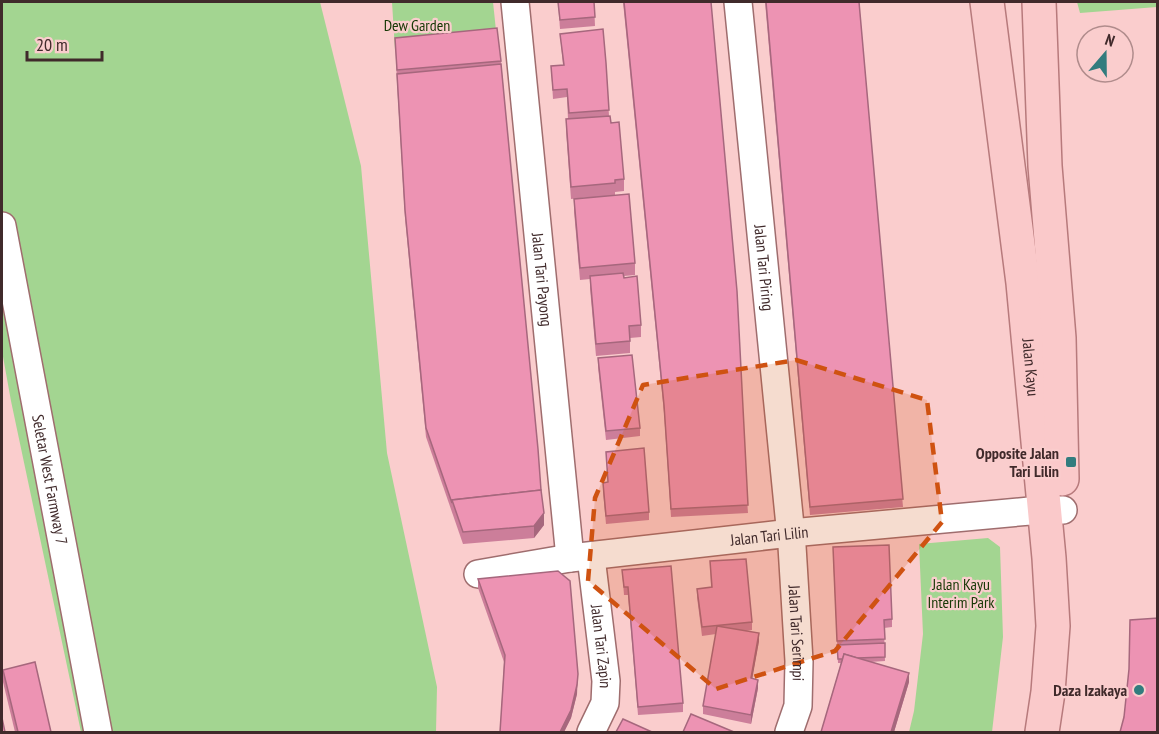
<svg xmlns="http://www.w3.org/2000/svg" width="1159" height="734" font-family="'PT Sans Narrow',sans-serif">
	<rect width="100%" height="100%" fill="#facdcd"/>
	<g fill="#a3d591">
		<path d="M2 2H320L361 166 387 453 437 687 436 732H81L11 401 2 351Z"/>
		<path d="M392 2H493L497 40 395 50Z"/>
		<path d="M1077 2H1157V7L1080 13Z"/>
		<path d="M988 538 1000 547 1003 637 992 732H909L914 711 923 634 919 544Z"/>
	</g>
	<g fill="none" stroke-linecap="round" stroke-linejoin="round">
		<g stroke="#9f6d6e" stroke-width="30">
			<g id="minor">
				<path id="s1" d="M515 2 570 558"/>
				<path id="s2" d="M738 2 792 546 799 661 798 706 789 732"/>
				<path id="s3" d="M2 226 98 732"/>
				<path id="s4" d="M591 557 606 681 605 703 591 732"/>
				<path id="s5" d="M478 574 570 558 791 533 1030 511 1063 510"/>
			</g>
		</g>
		<g stroke="#b77a7c" stroke-width="36">
			<g id="major">
				<path id="s6" d="M987 2 1023 283 1049 558 1053 626 1048 692 1042 732"/>
				<path d="M1039 2 1045 166 1059 338 1062 479"/>
			</g>
		</g>
		<use href="#minor" stroke="#fff" stroke-width="27"/>
		<use href="#major" stroke="#fac9ca" stroke-width="33"/>
	</g>
	<g fill="#cc7e9a">
		<path d="M558 2H594L595 26 560 29Z"/>
		<path d="M623 2H711L748 513 671 517 664 413Z"/>
		<path d="M765 2H859L903 507 810 515Z"/>
		<path d="M560 34 606 63 609 116 624 179V191L615 192V195L635 263V275L624 276 641 325V337L630 338V353L596 356 590 288V279L580 280 574 211V199L591 197 571 199 566 131V119H568L567 97 553 99 551 66 563 65Z"/>
		<path d="M395 38 501 61 544 525 534 538 463 544 426 437 405 218 397 83Z"/>
		<path d="M598 358 640 428V436L606 440 598 367Z"/>
		<path d="M606 452 649 512V520L606 524 603 491V483L608 482Z"/>
		<path d="M833 556 892 619V627L884 628 885 661 870 662 909 682 894 732H821L841 663H838Z"/>
		<path d="M710 561 752 622V630L746 631 759 641 752 678 758 688 751 724 703 714V706L716 634 702 636 697 597V589L711 587Z"/>
		<path d="M622 570 683 703V712L638 715 628 595H624Z"/>
		<path d="M478 579 577 694 571 718 564 732H500L504 662 478 588Z"/>
		<path d="M3 670 51 732H15L3 682Z"/>
	</g>
	<g fill="#a6677d">
		<path d="M544 513V525L534 538V526Z"/>
		<path d="M759 633V641L751 686V678Z"/>
		<path d="M909 673V682L894 732H891Z"/>
		<path d="M578 674 577 694 571 718 564 732H560Z"/>
		<path d="M758 680V688L751 724V715Z"/>
	</g>
	<g fill="#ed93b3" stroke="#a6677d" stroke-width="1.5">
		<path d="M558 2H594L595 17 560 20Z"/>
		<path d="M624 2H711L737 291 748 505 671 509 664 405Z"/>
		<path d="M766 2H859L903 499 810 507Z"/>
		<path d="M497 28 501 61 397 70 395 38Z"/>
		<path d="M603 29 606 63 609 110 569 113 567 89 553 90 551 66 564 65 560 34Z"/>
		<path d="M501 64 538 449 541 490 452 500V503L426 428 405 210 397 74Z"/>
		<path d="M610 116 611 123 619 122 624 179 615 180V183L571 187 566 119Z"/>
		<path d="M629 194 635 263 580 268 574 199Z"/>
		<path d="M623 273 624 278 637 276 641 325 629 326 630 341 596 344 590 276Z"/>
		<path d="M632 355 640 428 606 431 598 358Z"/>
		<path d="M644 448 649 512 606 516 603 483 608 482 606 452Z"/>
		<path d="M541 490 544 513 534 526 463 532 452 500Z"/>
		<path d="M889 545 892 619 884 620 885 639 837 641 833 547Z"/>
		<path d="M746 559 752 622 702 627 697 589 712 587 710 561Z"/>
		<path d="M671 566 683 703 638 707 628 587H624L622 570Z"/>
		<path d="M558 571 570 581 578 674 577 685 571 710 560 732H500L505 655 478 579Z"/>
		<path d="M1158 618V732H1120L1124 717 1129 669 1130 620Z"/>
		<path d="M717 626 759 633 751 678 758 680 751 715 703 706Z"/>
		<path d="M885 643V657L857 658 844 654 843 659H838L837 645Z"/>
		<path d="M844 654 909 673 891 732H821Z"/>
		<path d="M35 662 51 732H18L3 670Z"/>
		<path d="M691 714 734 732H683Z"/>
		<path d="M2 718 5 732H2Z"/>
		<path d="M623 719 652 732H616Z"/>
	</g>
	<path fill="#cf5211" fill-opacity="0.2" stroke="#cf5211" stroke-width="4.5" stroke-dasharray="12 8" stroke-linejoin="round" d="M796 360 927 400 942 522 835 651 716 689 588 581 595 498 643 385Z"/>
	<g fill="#327c7e" stroke="#facdcd" stroke-width="2">
		<rect x="1065" y="456" width="12" height="12" rx="3"/>
		<circle cx="1139" cy="690" r="6"/>
	</g>
	<g text-anchor="middle" stroke-width="4.5" stroke-linejoin="round" paint-order="stroke">
		<g font-size="16" fill="#163805" stroke="#facdcd">
			<text x="417" y="31">Dew Garden</text>
			<text x="961" y="590">Jalan Kayu<tspan x="961" dy="18">Interim Park</tspan></text>
		</g>
		<g font-size="16" fill="#402a2b" stroke="#facdcd">
			<text dy="6" stroke="none"><textPath href="#s2" startOffset="267">Jalan Tari Piring</textPath></text>
			<text dy="6" stroke="none"><textPath href="#s1" startOffset="279">Jalan Tari Payong</textPath></text>
			<text dy="6" stroke="none"><textPath href="#s6" startOffset="368">Jalan Kayu</textPath></text>
			<text dy="6" stroke="none"><textPath href="#s3" startOffset="258">Seletar West Farmway 7</textPath></text>
			<text dy="6" stroke="none"><textPath href="#s5" startOffset="294">Jalan Tari Lilin</textPath></text>
			<text dy="6" stroke="none"><textPath href="#s2" startOffset="634">Jalan Tari Serimpi</textPath></text>
			<text dy="6" stroke="none"><textPath href="#s4" startOffset="90">Jalan Tari Zapin</textPath></text>
		</g>
		<g font-size="16" font-weight="bold" fill="#402a2b" stroke="#facdcd" text-anchor="end">
			<text x="1059" y="459">Opposite Jalan<tspan x="1059" dy="18">Tari Lilin</tspan></text>
			<text x="1127" y="696">Daza Izakaya</text>
		</g>
	</g>
	<rect width="1159" height="734" fill="none" stroke="#402a2b" stroke-width="6"/>
	<g transform="translate(1105 54) rotate(20)"><circle r="28" fill="#facdcd" stroke="#b08c8c" stroke-width="1.5"/>
	<path d="M0-4.5L10 22L0 15L-10 22Z" fill="#327c7e"/>
	<text y="-9" font-size="16" font-weight="bold" text-anchor="middle" fill="#402a2b">N</text>
	</g>
	<path d="M27 51v9h75v-9" fill="none" stroke="#402a2b" stroke-width="3"/>
	<text x="36" y="51" font-size="18" fill="#402a2b" stroke="#facdcd" stroke-width="4.5" paint-order="stroke">20 m</text>
</svg>
